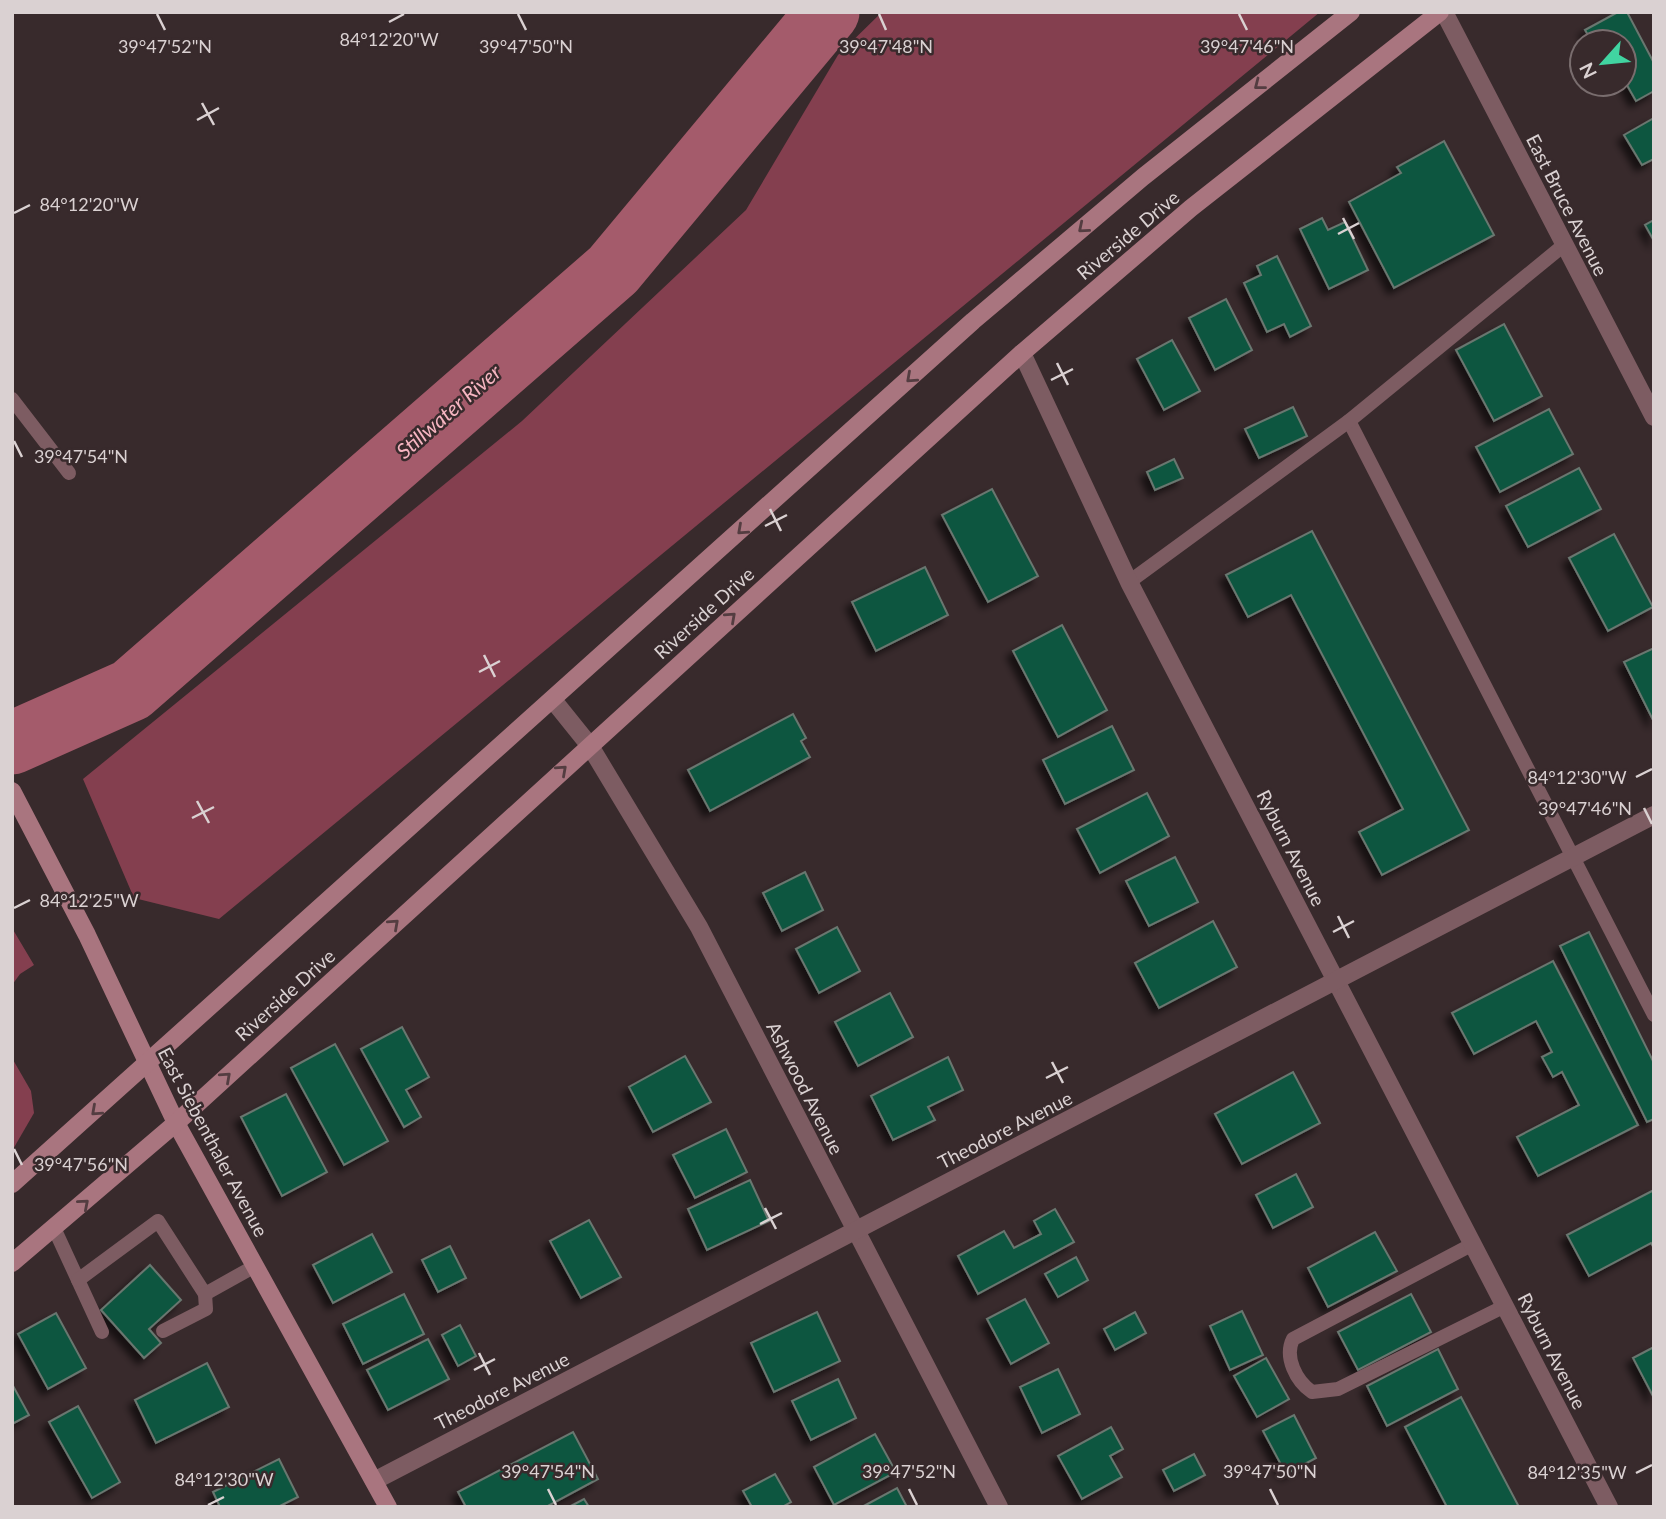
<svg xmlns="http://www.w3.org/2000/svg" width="1666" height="1519" font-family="Lato,sans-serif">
	<defs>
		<filter id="shadow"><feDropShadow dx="-6" dy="6" stdDeviation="3.5" flood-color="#0009"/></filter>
	</defs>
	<rect width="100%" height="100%" fill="#382a2c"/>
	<g fill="#843f4f">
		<path d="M882 12H1320L219 919 134 898 83 779 522 421 746 210 838 55Z"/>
		<path d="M12 928 34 965 20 974 12 985Z"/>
		<path d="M12 1058 31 1091 34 1113 12 1151Z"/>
	</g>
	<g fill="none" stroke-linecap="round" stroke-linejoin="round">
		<path stroke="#a45b6b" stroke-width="63" d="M12 743 131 690 613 270 828 12"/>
	</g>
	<g fill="#11563f" stroke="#697770" stroke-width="2" filter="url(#shadow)">
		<path d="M1618 12H1627L1654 63V91L1636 101 1624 80V42H1592L1585 30Z"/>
		<path d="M1654 118V159L1642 165 1624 135Z"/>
		<path d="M1444 141 1494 235 1394 288 1349 202 1401 173 1397 167Z"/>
		<path d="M1322 218 1328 230 1345 222 1368 270 1329 289 1300 229Z"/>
		<path d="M1654 220V241L1645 225Z"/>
		<path d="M1277 256 1311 326 1290 337 1284 324 1267 332 1244 283 1261 275 1257 266Z"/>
		<path d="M1226 299 1252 350 1215 370 1189 318Z"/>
		<path d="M1504 324 1542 396 1494 421 1456 350Z"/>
		<path d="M1172 340 1200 391 1164 410 1137 359Z"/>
		<path d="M1293 407 1307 436 1259 458 1245 429Z"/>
		<path d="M1549 409 1573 454 1500 492 1476 447Z"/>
		<path d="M1174 459 1183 478 1155 490 1147 472Z"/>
		<path d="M1579 468 1601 509 1528 547 1506 506Z"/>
		<path d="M992 489 1038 576 988 602 942 515Z"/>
		<path d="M1312 531 1469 830 1382 875 1359 832 1403 809 1291 595 1248 617 1226 575Z"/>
		<path d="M1614 534 1653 607 1608 631 1569 558Z"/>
		<path d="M925 567 948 615 876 651 852 602Z"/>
		<path d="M1062 625 1107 710 1058 737 1013 651Z"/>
		<path d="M1654 648V722L1624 662Z"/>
		<path d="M793 714 806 738 801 741 810 757 710 811 688 770Z"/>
		<path d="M1112 726 1134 770 1065 804 1043 760Z"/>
		<path d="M1147 793 1169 836 1100 873 1077 829Z"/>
		<path d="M1175 857 1198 902 1149 926 1126 881Z"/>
		<path d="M805 872 823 910 782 931 763 893Z"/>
		<path d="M1213 921 1237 967 1159 1008 1135 963Z"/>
		<path d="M837 927 860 971 819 993 796 949Z"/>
		<path d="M1589 932 1654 1063V1119L1647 1122 1560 946Z"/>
		<path d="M1553 961 1638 1125 1538 1176 1517 1137 1579 1105 1562 1072 1553 1077 1542 1057 1552 1052 1536 1021 1474 1054 1452 1013Z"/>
		<path d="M890 993 913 1037 858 1066 835 1022Z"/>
		<path d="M402 1027 429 1077 406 1090 421 1117 404 1127 361 1049Z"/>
		<path d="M335 1044 388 1141 344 1165 291 1068Z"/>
		<path d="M685 1056 711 1102 653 1132 629 1087Z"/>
		<path d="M948 1057 963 1090 928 1107 935 1120 893 1140 871 1096Z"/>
		<path d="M1293 1072 1320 1123 1242 1164 1215 1114Z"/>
		<path d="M286 1094 327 1172 282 1196 241 1117Z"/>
		<path d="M726 1129 747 1172 695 1198 673 1155Z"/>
		<path d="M1296 1174 1313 1207 1273 1228 1256 1195Z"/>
		<path d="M750 1180 769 1221 707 1250 688 1209Z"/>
		<path d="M1654 1190V1248L1651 1243 1589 1276 1567 1235Z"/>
		<path d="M1055 1209 1074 1242 978 1294 958 1256 1004 1231 1014 1248 1041 1234 1034 1221Z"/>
		<path d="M589 1220 621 1277 581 1298 550 1241Z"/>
		<path d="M1375 1232 1397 1271 1328 1307 1308 1268Z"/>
		<path d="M372 1234 392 1272 333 1303 313 1265Z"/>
		<path d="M450 1246 466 1278 438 1292 422 1260Z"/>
		<path d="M1076 1257 1088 1280 1058 1297 1045 1274Z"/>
		<path d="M150 1265 181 1300 149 1329 161 1343 144 1358 101 1310Z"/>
		<path d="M404 1294 424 1334 363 1364 343 1324Z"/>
		<path d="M1411 1294 1431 1332 1358 1370 1338 1332Z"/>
		<path d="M1025 1299 1049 1343 1011 1364 987 1319Z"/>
		<path d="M1242 1311 1263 1355 1230 1370 1210 1326Z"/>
		<path d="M817 1312 840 1361 774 1392 751 1343Z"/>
		<path d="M1135 1312 1146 1333 1115 1350 1104 1329Z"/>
		<path d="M56 1313 86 1368 48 1389 18 1334Z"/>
		<path d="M460 1325 476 1356 458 1366 442 1335Z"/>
		<path d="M428 1339 449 1379 388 1410 367 1370Z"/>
		<path d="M1654 1347V1398L1633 1358Z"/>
		<path d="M1438 1349 1458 1389 1387 1426 1367 1386Z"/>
		<path d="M1266 1358 1289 1399 1257 1417 1234 1376Z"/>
		<path d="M207 1363 229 1407 156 1443 135 1400Z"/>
		<path d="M1058 1369 1080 1414 1042 1433 1020 1387Z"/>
		<path d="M838 1379 856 1418 811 1440 792 1401Z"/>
		<path d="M12 1384 29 1415 12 1424Z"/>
		<path d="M1461 1397 1519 1507H1447L1405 1427Z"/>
		<path d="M78 1406 120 1482 92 1498 49 1422Z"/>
		<path d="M1294 1415 1316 1458 1286 1474 1263 1431Z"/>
		<path d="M1111 1427 1123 1449 1110 1456 1122 1477 1082 1499 1058 1456Z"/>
		<path d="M573 1432 598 1479 546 1507H466L458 1492Z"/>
		<path d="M875 1434 896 1472 834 1505 814 1467Z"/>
		<path d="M1194 1454 1205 1475 1174 1491 1163 1470Z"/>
		<path d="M279 1459 298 1497 278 1507H220L213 1492Z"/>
		<path d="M775 1474 791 1502 782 1507H752L743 1491Z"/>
		<path d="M897 1488 907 1507H862Z"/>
		<path d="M584 1499 589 1507H569Z"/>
	</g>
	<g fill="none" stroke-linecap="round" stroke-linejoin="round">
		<g stroke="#7d5c62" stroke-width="14">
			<path d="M12 399 69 473"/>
			<path d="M1349 421 1654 1015"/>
			<path d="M1129 582 1349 421 1564 245"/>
			<path d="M54 1228 102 1332"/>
			<path d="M1473 1244 1293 1339C1284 1357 1296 1381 1312 1392L1338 1389 1505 1306"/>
			<path d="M78 1280 158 1221 205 1294 255 1266"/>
			<path d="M163 1331 206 1309 205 1294"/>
		</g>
		<g stroke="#7d5c62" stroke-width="18">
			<path d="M1444 12 1654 417"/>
			<path d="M1022 353 1129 582 1609 1507"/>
			<path d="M553 700 590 746 699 927 999 1507"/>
			<path d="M374 1481 1654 815"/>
		</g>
		<g stroke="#a9757f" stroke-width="18">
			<path d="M12 791 87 935 176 1123 388 1507"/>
			<path d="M12 1184 973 321 1143 177 1351 12"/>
			<path d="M12 1263 176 1123 1022 353 1191 208 1440 12"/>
		</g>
	</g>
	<defs><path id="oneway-chevron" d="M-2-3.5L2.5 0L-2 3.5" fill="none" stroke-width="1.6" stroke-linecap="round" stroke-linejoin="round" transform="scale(1.75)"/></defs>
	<g stroke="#543d41">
		<use href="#oneway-chevron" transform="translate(1259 85) rotate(142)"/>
		<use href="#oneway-chevron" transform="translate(1083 228) rotate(140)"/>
		<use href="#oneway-chevron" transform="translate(911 378) rotate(138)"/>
		<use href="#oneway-chevron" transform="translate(742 530) rotate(138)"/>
		<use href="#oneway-chevron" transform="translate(731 617) rotate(-42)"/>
		<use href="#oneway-chevron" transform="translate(562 770) rotate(-42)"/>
		<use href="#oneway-chevron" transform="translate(394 924) rotate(-42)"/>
		<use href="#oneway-chevron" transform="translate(226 1077) rotate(-42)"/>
		<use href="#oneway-chevron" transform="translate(96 1111) rotate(138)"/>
		<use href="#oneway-chevron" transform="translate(84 1204) rotate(-41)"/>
	</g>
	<path fill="none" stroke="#dad1d2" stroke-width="2.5" d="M157 14 165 30M518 14 526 30M879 14 886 30M1239 14 1247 30M389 22 404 14M202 103 214 125M197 120 219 108M14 213 30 205M1343 218 1354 239M1338 234 1359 223M1057 363 1068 385M1051 380 1073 369M14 441 22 457M770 509 781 531M765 526 787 515M484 655 495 677M479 672 500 661M1636 777 1652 769M197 801 209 823M1644 808 1652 824M192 818 214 807M14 908 30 900M1338 916 1349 938M1333 932 1354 921M1052 1062 1063 1083M1046 1078 1068 1067M14 1149 22 1165M765 1208 776 1229M760 1224 782 1213M479 1353 490 1375M474 1370 495 1359M1636 1473 1652 1465M548 1489 556 1505M909 1489 917 1505M1270 1489 1278 1505M208 1505 224 1497"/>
	<g text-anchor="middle" stroke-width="5" stroke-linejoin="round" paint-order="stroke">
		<g font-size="19" fill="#dad1d2" stroke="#382a2c">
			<text transform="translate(1567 205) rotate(63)" y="7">East Bruce Avenue</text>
			<text transform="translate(1128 235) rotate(-40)" y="7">Riverside Drive</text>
			<text transform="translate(704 613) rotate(-42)" y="7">Riverside Drive</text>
			<text transform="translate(1291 848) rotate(63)" y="7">Ryburn Avenue</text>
			<text transform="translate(285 995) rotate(-42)" y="7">Riverside Drive</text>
			<text transform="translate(805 1088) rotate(63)" y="7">Ashwood Avenue</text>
			<text transform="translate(1005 1130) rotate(-27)" y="7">Theodore Avenue</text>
			<text transform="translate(213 1142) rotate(62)" y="7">East Siebenthaler Avenue</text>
			<text transform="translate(1552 1351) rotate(63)" y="7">Ryburn Avenue</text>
			<text transform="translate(502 1391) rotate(-27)" y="7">Theodore Avenue</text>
		</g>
		<g font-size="21" font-style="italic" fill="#f6b5c1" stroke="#382a2c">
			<text transform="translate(449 412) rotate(-41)" y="7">Stillwater River</text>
		</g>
	</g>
	<g font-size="18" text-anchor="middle" fill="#dad1d2" stroke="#382a2c" stroke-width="5" stroke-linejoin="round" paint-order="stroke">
		<text x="389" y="46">84°12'20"W</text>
		<text x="165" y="53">39°47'52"N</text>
		<text x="526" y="53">39°47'50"N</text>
		<text x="886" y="53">39°47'48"N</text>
		<text x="1247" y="53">39°47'46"N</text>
		<text x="89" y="211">84°12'20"W</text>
		<text x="81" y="463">39°47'54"N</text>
		<text x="1577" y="784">84°12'30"W</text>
		<text x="1585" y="815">39°47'46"N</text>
		<text x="89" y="907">84°12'25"W</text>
		<text x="81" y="1171">39°47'56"N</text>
		<text x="548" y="1478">39°47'54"N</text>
		<text x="909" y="1478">39°47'52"N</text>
		<text x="1270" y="1478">39°47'50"N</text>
		<text x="1577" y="1479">84°12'35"W</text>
		<text x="224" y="1486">84°12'30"W</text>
	</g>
	<rect width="1666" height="1519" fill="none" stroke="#dad1d2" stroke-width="28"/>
	<g transform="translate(1603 63) rotate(243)"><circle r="33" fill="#382a2c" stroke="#796d6e" stroke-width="2"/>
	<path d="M0-5L12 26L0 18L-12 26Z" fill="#41d4a1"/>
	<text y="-10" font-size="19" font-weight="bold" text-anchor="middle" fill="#dad1d2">N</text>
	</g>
</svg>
